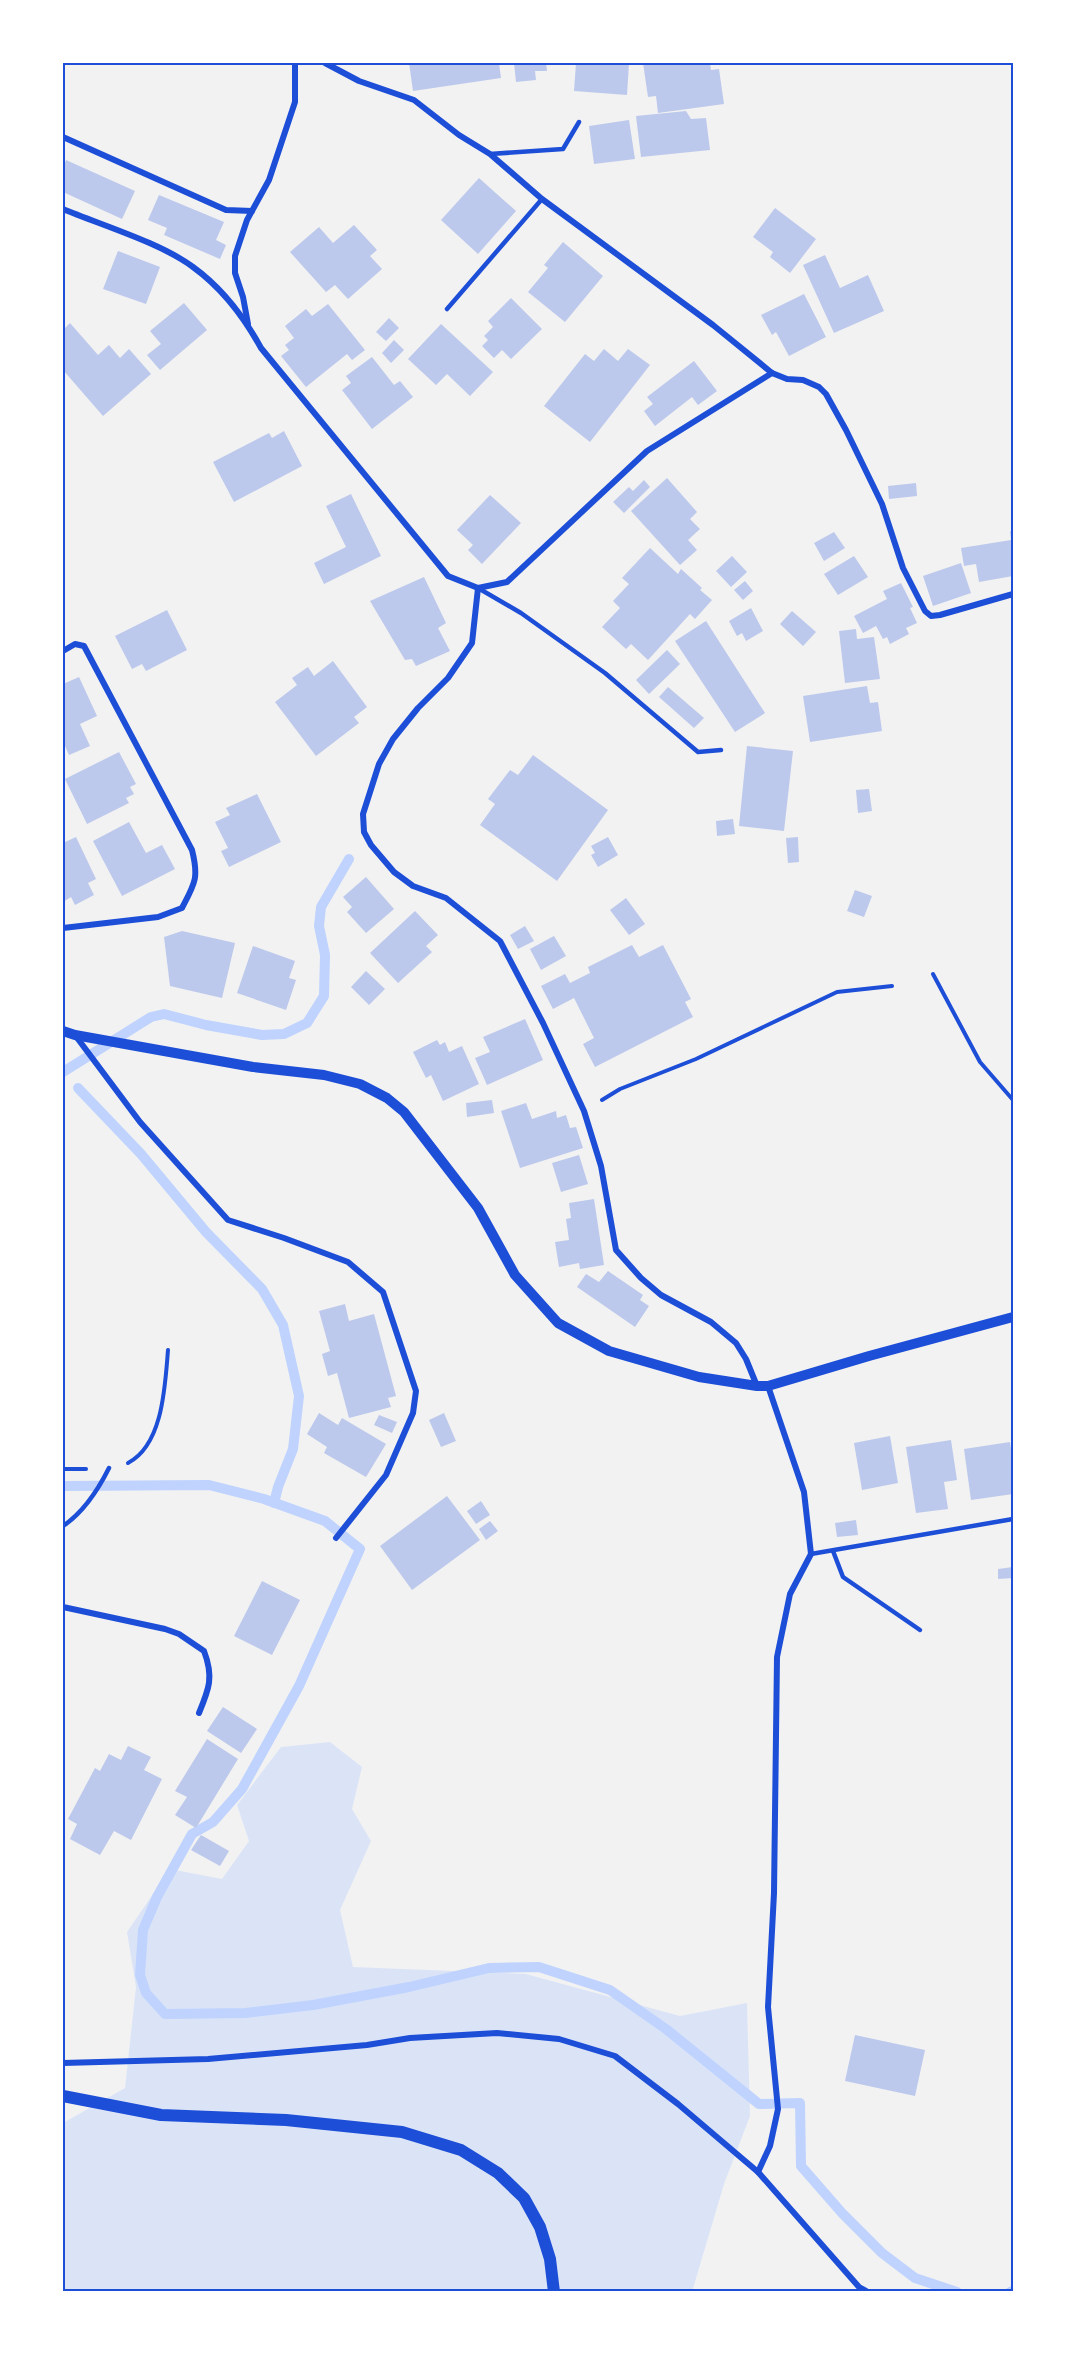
<svg xmlns="http://www.w3.org/2000/svg" width="1076" height="2355" font-family="'Space Grotesk',sans-serif">
	<rect width="100%" height="100%" fill="#f2f2f2"/>
	<path fill="#dbe4f7" d="M330 1742 362 1767 352 1809 371 1841 340 1910 353 1967 526 1974 680 2016 747 2003 750 2116 724 2184 692 2292H63V2123L125 2088 136 1987 127 1932 170 1869 222 1879 249 1841 237 1805 281 1747Z"/>
	<g fill="none" stroke-linecap="round" stroke-linejoin="round">
		<g stroke="#bfd3fe" stroke-width="10">
			<path d="M63 1072 151 1017 164 1014 206 1025 262 1035 284 1034 307 1023 324 996 325 955 319 926 321 907 349 859"/>
			<path d="M78 1088 141 1154 206 1232 262 1289 283 1325 299 1396 293 1449 278 1487 274 1503"/>
			<path d="M63 1486 209 1485 264 1499 325 1521 360 1549 299 1686 242 1789 213 1822 192 1834 157 1897 143 1930 140 1975 146 1993 165 2014 245 2013 313 2005 409 1987 489 1968 539 1967 610 1990 666 2029 759 2104 800 2103 801 2166 842 2213 882 2253 915 2278 957 2292"/>
			<path d="M1010 2292 1013 2291"/>
		</g>
	</g>
	<g fill="#bdc9ec">
		<path d="M409 63H499L501 78 413 91Z"/>
		<path d="M514 63H546L547 71H535L536 80 516 82Z"/>
		<path d="M576 63H629L627 95 574 91Z"/>
		<path d="M643 63H710L711 70 719 69 724 104 658 113 656 96 648 97Z"/>
		<path d="M686 111 691 119 706 118 710 150 641 157 636 116Z"/>
		<path d="M629 120 635 159 594 164 589 126Z"/>
		<path d="M66 160 135 191 122 219 63 192V168Z"/>
		<path d="M479 178 516 211 478 254 441 220Z"/>
		<path d="M159 195 224 222 216 240 226 245 220 259 164 235 167 228 148 220Z"/>
		<path d="M775 208 816 239 790 273 770 257 773 252 753 237Z"/>
		<path d="M354 225 377 250 370 256 382 269 348 299 335 285 326 292 290 252 319 227 333 243Z"/>
		<path d="M563 242 603 276 565 322 528 292 548 268 544 265Z"/>
		<path d="M118 251 160 267 146 304 103 289Z"/>
		<path d="M825 255 840 288 868 275 884 311 834 333 803 265Z"/>
		<path d="M804 294 826 337 789 356 776 332 772 335 761 315Z"/>
		<path d="M511 298 542 329 511 359 502 350 494 358 482 346 488 340 484 336 493 327 488 321Z"/>
		<path d="M184 303 207 330 160 370 147 355 161 344 150 331Z"/>
		<path d="M328 304 365 350 352 360 347 354 306 387 281 356 289 350 285 345 294 338 285 326 306 309 312 316Z"/>
		<path d="M389 318 399 328 386 341 376 332Z"/>
		<path d="M70 323 98 355 109 345 120 358 129 349 151 374 103 416 63 370V330Z"/>
		<path d="M441 324 493 372 470 396 447 374 436 385 408 359Z"/>
		<path d="M394 340 404 350 391 363 382 353Z"/>
		<path d="M604 349 618 361 628 349 650 365 590 442 544 406 585 354 594 361Z"/>
		<path d="M372 357 394 385 400 381 413 397 372 429 342 390 351 383 346 376Z"/>
		<path d="M694 361 717 391 698 405 692 397 655 426 644 411 653 404 647 397Z"/>
		<path d="M284 431 302 466 234 502 213 462 269 433 272 438Z"/>
		<path d="M667 478 697 512 690 519 700 529 688 540 697 550 680 565 631 511Z"/>
		<path d="M644 480 650 487 624 513 613 502 629 487 633 491Z"/>
		<path d="M916 483 917 496 889 499 888 486Z"/>
		<path d="M351 494 381 556 324 584 314 563 346 547 326 506Z"/>
		<path d="M490 495 521 523 482 564 468 550 473 545 457 530Z"/>
		<path d="M1010 531H1013V576L979 582 976 564 964 566 961 548 1011 540Z"/>
		<path d="M834 532 845 548 824 561 814 543Z"/>
		<path d="M650 548 678 574 681 569 702 588 700 590 712 600 695 619 690 614 648 660 631 644 626 649 602 627 620 608 613 601 629 584 622 578Z"/>
		<path d="M732 556 747 572 731 587 716 571Z"/>
		<path d="M854 556 868 577 838 595 824 574Z"/>
		<path d="M961 563 971 593 933 606 923 576Z"/>
		<path d="M424 577 446 623 438 628 450 651 416 666 412 659 405 660 370 601Z"/>
		<path d="M745 581 753 591 743 600 734 590Z"/>
		<path d="M901 583 913 607 910 608 917 623 906 628 909 634 890 644 887 637 883 639 876 626 863 633 854 616 887 599 883 591Z"/>
		<path d="M751 608 763 631 746 641 742 633 737 636 729 621Z"/>
		<path d="M167 610 187 650 146 671 142 664 132 669 115 636Z"/>
		<path d="M792 611 816 632 803 646 780 624Z"/>
		<path d="M706 621 765 713 735 732 675 641Z"/>
		<path d="M856 629 857 639 874 637 880 679 845 683 839 631Z"/>
		<path d="M667 650 680 664 649 694 636 680Z"/>
		<path d="M333 661 367 707 354 717 359 723 316 756 275 702 297 685 292 678 308 667 314 676Z"/>
		<path d="M79 677 97 716 80 724 90 746 69 755 65 746 63 747V684Z"/>
		<path d="M867 686 870 703 878 702 882 731 810 742 803 696Z"/>
		<path d="M668 687 704 718 694 728 659 697Z"/>
		<path d="M747 746 793 751 784 831 739 826Z"/>
		<path d="M119 752 136 784 130 787 134 794 126 798 129 803 87 824 65 779Z"/>
		<path d="M533 755 608 810 557 881 480 825 495 804 488 799 510 770 518 775Z"/>
		<path d="M869 789 872 811 858 813 856 790Z"/>
		<path d="M257 794 281 842 229 867 221 851 228 848 215 822 230 815 226 808Z"/>
		<path d="M733 819 735 834 717 836 716 821Z"/>
		<path d="M129 822 146 853 162 845 175 869 122 896 93 841Z"/>
		<path d="M76 837 96 879 88 883 94 895 75 905 71 897 63 902V843Z"/>
		<path d="M608 837 618 855 598 867 591 855 595 853 591 846Z"/>
		<path d="M798 837 799 862 788 863 786 838Z"/>
		<path d="M366 877 394 909 366 933 347 912 352 907 343 897Z"/>
		<path d="M855 890 872 896 864 917 847 911Z"/>
		<path d="M626 898 645 924 629 935 610 910Z"/>
		<path d="M415 911 438 935 426 946 432 952 398 983 370 953Z"/>
		<path d="M525 926 534 941 518 949 510 935Z"/>
		<path d="M182 931 235 943 222 998 170 986 164 937Z"/>
		<path d="M554 936 566 956 541 970 530 949Z"/>
		<path d="M632 945 639 957 663 945 691 999 685 1002 693 1017 595 1067 583 1044 594 1038 574 998 553 1009 541 986 565 974 570 983 590 973 588 967Z"/>
		<path d="M253 946 295 961 289 978 296 980 286 1010 237 993Z"/>
		<path d="M366 971 385 989 369 1005 351 987Z"/>
		<path d="M525 1019 543 1060 487 1085 475 1058 490 1052 483 1037Z"/>
		<path d="M437 1040 440 1045 445 1042 449 1052 462 1046 479 1084 443 1101 431 1075 426 1078 413 1052Z"/>
		<path d="M492 1100 494 1113 467 1117 466 1103Z"/>
		<path d="M526 1103 532 1119 556 1111 557 1118 566 1115 570 1128 576 1127 583 1148 520 1168 501 1111Z"/>
		<path d="M579 1155 588 1184 561 1192 552 1163Z"/>
		<path d="M594 1199 604 1265 580 1269 579 1263 559 1267 555 1242 569 1240 566 1219 571 1218 569 1203Z"/>
		<path d="M608 1271 643 1295 640 1300 649 1306 635 1327 577 1287 586 1274 599 1282Z"/>
		<path d="M345 1304 349 1321 374 1314 396 1396 388 1398 391 1407 349 1418 337 1373 328 1376 322 1354 330 1351 319 1311Z"/>
		<path d="M319 1413 338 1425 342 1418 386 1444 366 1477 324 1453 327 1447 307 1434Z"/>
		<path d="M444 1413 456 1441 441 1447 429 1420Z"/>
		<path d="M379 1415 397 1422 392 1433 374 1425Z"/>
		<path d="M890 1436 898 1483 862 1490 854 1443Z"/>
		<path d="M951 1440 957 1480 944 1482 948 1509 916 1513 906 1447Z"/>
		<path d="M1010 1442 1013 1464V1494L971 1500 964 1449Z"/>
		<path d="M447 1496 480 1540 412 1590 380 1546Z"/>
		<path d="M481 1501 490 1515 476 1524 467 1511Z"/>
		<path d="M856 1520 858 1535 837 1537 835 1523Z"/>
		<path d="M490 1521 498 1531 486 1540 479 1529Z"/>
		<path d="M1013 1567V1578L998 1579V1569Z"/>
		<path d="M262 1581 300 1600 272 1655 234 1636Z"/>
		<path d="M223 1707 257 1729 241 1753 207 1731Z"/>
		<path d="M207 1739 238 1759 196 1828 175 1815 187 1797 175 1791Z"/>
		<path d="M128 1746 151 1757 144 1770 162 1779 131 1840 114 1831 100 1855 70 1839 77 1824 68 1819 95 1768 100 1771 109 1754 121 1760Z"/>
		<path d="M201 1835 229 1851 220 1866 191 1850Z"/>
		<path d="M855 2035 925 2050 915 2096 845 2081Z"/>
	</g>
	<g fill="none" stroke-linecap="round" stroke-linejoin="round">
		<g stroke="#1d4ed8" stroke-width="4">
			<path d="M933 974 980 1062 1013 1100"/>
			<path d="M602 1100 620 1089 696 1059 837 992 892 986"/>
			<path d="M128 1463C163 1445 165 1386 168 1350"/>
			<path d="M63 1469H86"/>
		</g>
		<g stroke="#1d4ed8" stroke-width="4.5">
			<path d="M490 154 563 149 579 122"/>
			<path d="M447 309 542 199"/>
			<path d="M478 588 521 613 605 673 698 752 721 750"/>
			<path d="M63 1526C84 1512 98 1490 109 1468"/>
			<path d="M833 1551 843 1577 920 1630"/>
			<path d="M811 1554 1013 1519"/>
		</g>
		<g stroke="#1d4ed8" stroke-width="6">
			<path d="M325 63 359 81 414 100 459 135 490 154 542 199 713 325 772 373 787 379 803 380 819 387 826 394 846 430 882 504 903 568 925 611 931 616 940 615 1013 594"/>
			<path d="M63 137 226 210 252 211"/>
			<path d="M63 209C101 225 161 243 193 267 222 288 244 317 261 348L448 576 478 588 507 582 647 451 772 373"/>
			<path d="M248 324 243 297 235 273V256L247 220 269 180 295 102V63"/>
			<path d="M478 588 472 643 448 678 418 708 393 739 379 764 363 814 364 832 371 845 394 872 413 886 446 898 500 941 543 1023 584 1111 601 1166 616 1250 641 1278 661 1295 711 1322 736 1343 746 1359 757 1386"/>
			<path d="M63 651 75 644 84 646 192 850C199 878 195 883 182 908L158 917 63 928"/>
			<path d="M75 1035 140 1122 228 1220 284 1238 348 1262 383 1292 416 1391 413 1413 386 1475 336 1538"/>
			<path d="M63 1607 165 1629 179 1634 204 1651C214 1677 209 1689 199 1713"/>
			<path d="M63 2063 208 2059 367 2045 410 2038 497 2033 559 2039 615 2056 678 2104 758 2172 859 2287 868 2292"/>
			<path d="M758 2172 770 2146 778 2109 768 2007 774 1893 777 1657 790 1594 811 1554 804 1492 768 1386"/>
		</g>
		<path stroke="#1d4ed8" stroke-width="10" d="M63 1031 75 1035 253 1067 324 1075 360 1084 387 1098 404 1112 478 1208 515 1275 558 1323 609 1351 699 1377 757 1386H768L869 1356 1013 1317"/>
		<path stroke="#1d4ed8" stroke-width="12" d="M63 2096 161 2115 286 2120 402 2132 461 2150 498 2173 524 2198 540 2227 550 2259 554 2292"/>
	</g>
	<rect width="1076" height="2355" fill="none" stroke="#ffffff" stroke-width="129"/>
	<rect x="64" y="64" width="948" height="2226" fill="none" stroke="#1d4ed8" stroke-width="2"/>
</svg>
